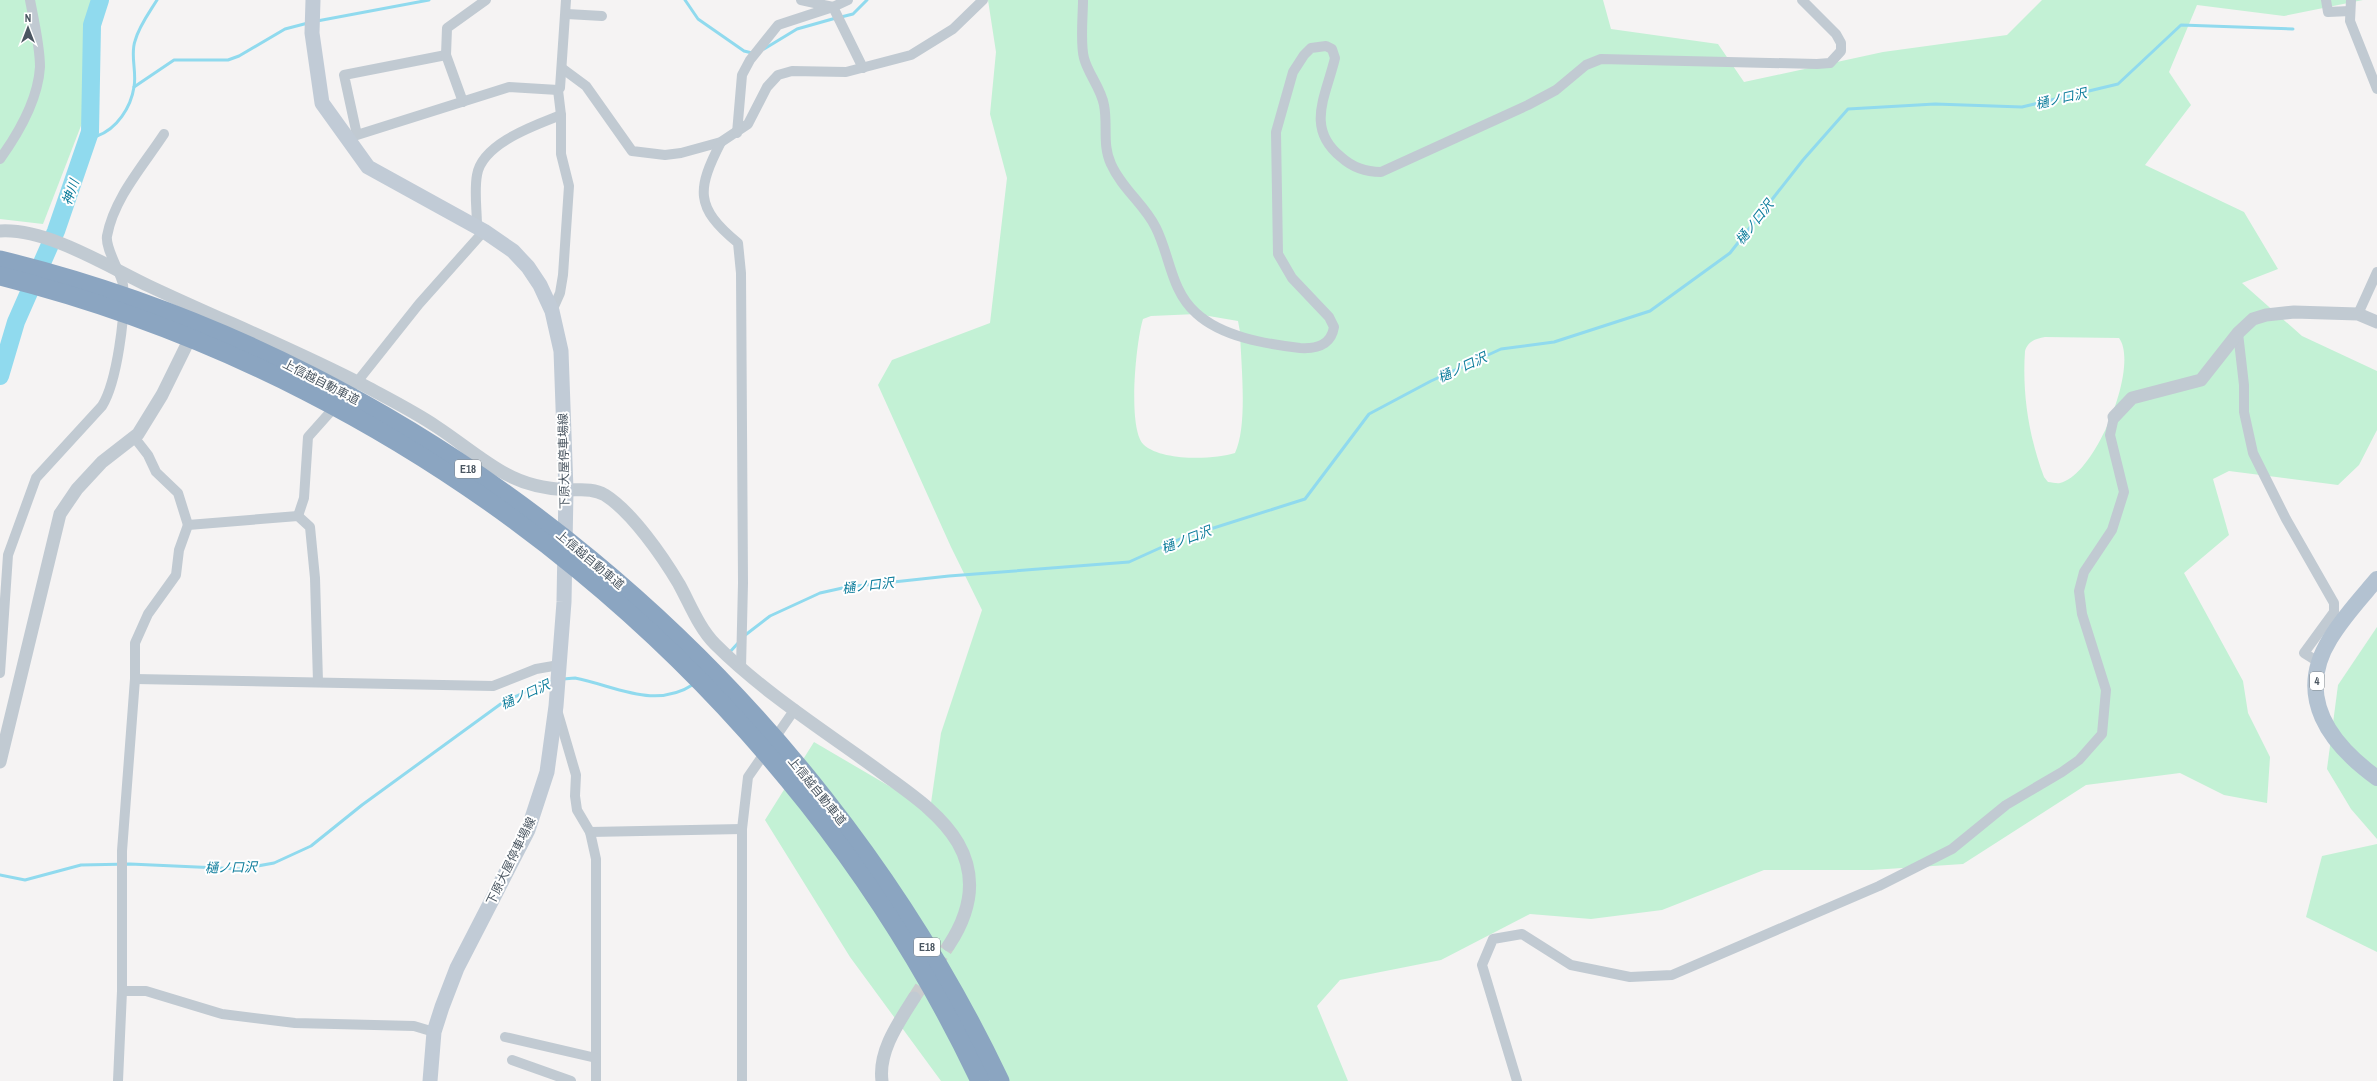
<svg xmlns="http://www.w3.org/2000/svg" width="2377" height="1081" font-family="'Archivo Narrow','Noto Sans JP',sans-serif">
	<rect width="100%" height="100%" fill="#f5f3f3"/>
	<g fill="#c3f1d5" fill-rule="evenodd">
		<path d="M0 0H98L84 118 43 224 0 219Z"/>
		<path d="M988 0H1603L1611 29 1718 44 1744 82 1883 52 2007 35 2042 0H2363L2284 16 2197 5 2169 72 2191 105 2145 165 2244 212 2278 269 2242 283 2302 336 2377 371V430L2359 465 2338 485 2229 471 2213 479 2229 535 2184 573 2243 681 2248 713 2270 757 2267 803 2224 795 2180 773 2086 785 1963 864 1872 870H1764L1662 910 1591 919 1530 914 1441 960 1340 980 1317 1006 1348 1081H941L850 957 765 820 814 742 930 810 941 733 982 610 951 547 878 385 892 360 990 323 1007 178 990 114 996 52ZM1197 314 1238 321 1240 332C1241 365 1248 425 1235 453 1213 460 1162 461 1144 445 1127 430 1136 341 1143 319L1151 316ZM2045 337 2119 338C2140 366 2095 476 2060 483 2057 484 2052 482 2048 482L2044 477C2029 437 2022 394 2025 351 2028 341 2035 339 2045 337Z"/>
		<path d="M2377 627V839L2351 809 2327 769 2338 685Z"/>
		<path d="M2377 844V952L2306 917 2322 856Z"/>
	</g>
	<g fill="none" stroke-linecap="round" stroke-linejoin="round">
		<g stroke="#90daee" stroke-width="3">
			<path d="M685 0 698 19 744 51 752 53"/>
			<path d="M841 17 853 14 867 0"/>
			<path d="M317 21 429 0"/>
			<path d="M764 49 797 29 836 18"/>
			<path d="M134 87 174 60H228L239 56 285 29 308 23"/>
			<path d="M90 132 97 136C117 129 131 107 134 87 137 72 130 55 135 41 139 26 149 13 157 0"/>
			<path d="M744 636 770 616 820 593 847 587 949 576 1129 562 1182 538 1305 499 1369 414 1431 381 1501 349 1554 342 1650 311 1730 253 1803 160 1848 109 1935 104 2022 107 2118 84 2181 25 2293 29"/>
			<path d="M729 653 739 642"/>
			<path d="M563 679 575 678C616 686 655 710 694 684"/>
			<path d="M0 875 25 880 81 865 130 864 241 869 274 863 311 846 362 805 502 703 546 682 554 681"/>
		</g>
		<path stroke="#90daee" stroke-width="18" d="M0 376 16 322 56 231 90 132 92 25 100 0"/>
		<path stroke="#caccce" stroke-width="13" stroke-dasharray="13 6" stroke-linecap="butt" d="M914 998 949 945"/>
		<g stroke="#c1cad2" stroke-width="10">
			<path d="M801 0 833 7"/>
			<path d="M1083 0C1083 16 1080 43 1084 58 1088 74 1101 88 1104 105 1108 125 1102 145 1111 164 1122 189 1145 205 1156 228 1170 256 1171 291 1196 313 1222 337 1266 344 1300 348 1317 349 1331 345 1334 327L1329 317 1292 278 1278 254 1276 132 1293 72 1304 55 1311 48 1326 46 1332 49 1335 58C1326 96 1305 128 1341 157 1352 167 1366 172 1381 172L1528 105 1556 90 1586 65 1601 59 1817 64 1830 63 1841 51V43L1836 34 1802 0"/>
			<path d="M2326 0 2328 12 2350 11"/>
			<path d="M2351 0 2350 21 2377 89"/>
			<path d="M833 7 863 68"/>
			<path d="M567 14 602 16"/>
			<path d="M446 55 344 75 357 135 509 87 558 90"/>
			<path d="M563 69 586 86 632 151 665 155 681 153 721 142 748 124 767 87 778 75 792 71 846 72 911 55 953 29 983 0"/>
			<path d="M463 102 446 55 447 28 486 0"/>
			<path d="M737 133 742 75 750 60 778 25 833 7 848 0"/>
			<path d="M721 142C697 189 694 207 738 243L741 273 743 583 741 668"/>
			<path d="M0 159C18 134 38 99 40 67 40 46 34 21 30 0"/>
			<path d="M477 227C477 210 474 191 477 175 482 143 536 125 561 115"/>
			<path d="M552 311 560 293 563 275 569 186 561 154V115L558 90 560 88 566 0"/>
			<path d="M2358 314 2377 272"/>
			<path d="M2238 333 2244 385V412L2253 453 2286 519 2334 603V612L2304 653 2320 663"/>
			<path d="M134 437 148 455 156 472 178 493 188 525"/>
			<path d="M298 516 304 498 308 437 357 382 419 304 484 231"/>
			<path d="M0 673 8 555 36 478 102 406C117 382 126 314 123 285 121 272 105 249 107 236 114 198 143 166 164 134"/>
			<path d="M135 679 493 686 536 669 559 665"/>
			<path d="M557 710 576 775 575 796 577 810 590 832 596 859V1081"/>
			<path d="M590 832 742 829"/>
			<path d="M122 991H146L222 1014 295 1023 414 1026 434 1032"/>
			<path d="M505 1037 596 1058"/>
			<path d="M512 1060 571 1081"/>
			<path d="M118 1081 122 991V851L135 679V643L148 614 176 575 179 550 188 525 298 516 310 527 315 578 318 682"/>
			<path d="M742 1081V829L748 777 795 709"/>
			<path d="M1517 1081 1482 965 1493 939 1522 934 1571 965 1630 977 1672 975 1879 886 1952 849 2006 805 2062 772 2079 760 2102 734 2106 690 2082 614 2079 591 2084 572 2112 530 2124 492 2110 435 2114 417"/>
		</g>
		<g stroke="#c1cad2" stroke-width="13">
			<path d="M0 231C47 228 107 266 149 286 221 320 294 349 365 386 389 399 415 412 437 427 460 442 482 461 506 474 524 484 548 489 568 490 581 490 593 488 605 495 632 512 663 557 679 584 690 604 699 628 715 644 763 692 823 730 878 770 906 791 940 812 958 843 978 878 970 913 949 945"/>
			<path d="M2114 417 2132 398 2201 380 2238 333 2253 319 2266 315 2294 312 2358 314 2377 322"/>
			<path d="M0 762 60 514 77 489 102 462 138 434 162 395 193 332"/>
			<path d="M882 1081C878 1051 899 1022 914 998"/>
		</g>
		<path stroke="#c1cbd6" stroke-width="15" d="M313 0 312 33 322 103 368 167 484 231 513 251 528 267 540 285 552 311 561 351 566 490 564 602 556 706 547 772 528 830 457 968 442 1007 434 1032 430 1081"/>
		<path stroke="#b3c2d1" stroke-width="16" d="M2377 579C2361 598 2343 617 2330 639 2294 697 2330 744 2377 778"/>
		<g stroke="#8ba5c1" stroke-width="19">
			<path d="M0 260C433 365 809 680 1000 1081"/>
			<path d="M0 276C424 382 793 686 980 1081"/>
		</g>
	</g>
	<g text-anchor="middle" stroke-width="4" stroke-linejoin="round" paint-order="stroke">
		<g fill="#fff" stroke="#808990" stroke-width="1">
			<rect x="455" y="460" width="26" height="18" rx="3"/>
			<rect x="2310" y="672" width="14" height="18" rx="3"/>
			<rect x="914" y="938" width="26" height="18" rx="3"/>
		</g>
		<g font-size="11" font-weight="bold" fill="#4a5661">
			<text x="468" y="473">E18</text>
			<text x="2317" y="685">4</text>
			<text x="927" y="951">E18</text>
		</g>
		<g font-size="12" fill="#4a5661" stroke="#fff">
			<text transform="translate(321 382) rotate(27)" y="4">上信越自動車道</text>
			<text transform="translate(564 461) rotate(-91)" y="4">下原大屋停車場線</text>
			<text transform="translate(590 560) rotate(40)" y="4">上信越自動車道</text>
			<text transform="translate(817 791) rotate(51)" y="4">上信越自動車道</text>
			<text transform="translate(511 861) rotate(-64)" y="4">下原大屋停車場線</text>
		</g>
		<g font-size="13" font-style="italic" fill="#0c7c9b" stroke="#fff">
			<text transform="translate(2061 98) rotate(-13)" y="5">樋ノ口沢</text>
			<text transform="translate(70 192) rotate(-71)" y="5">神川</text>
			<text transform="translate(1754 222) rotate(-52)" y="5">樋ノ口沢</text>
			<text transform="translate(1462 367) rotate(-25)" y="5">樋ノ口沢</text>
			<text transform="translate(1186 539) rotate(-21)" y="5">樋ノ口沢</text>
			<text transform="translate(868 585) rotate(-7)" y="5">樋ノ口沢</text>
			<text transform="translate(525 694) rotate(-24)" y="5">樋ノ口沢</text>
			<text transform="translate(231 867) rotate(-1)" y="5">樋ノ口沢</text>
		</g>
	</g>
	<g transform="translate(28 28)" stroke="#ffffff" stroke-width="3" paint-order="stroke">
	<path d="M0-3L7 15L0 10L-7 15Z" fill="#4a5661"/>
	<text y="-6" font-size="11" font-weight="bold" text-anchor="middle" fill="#4a5661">N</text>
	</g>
</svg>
